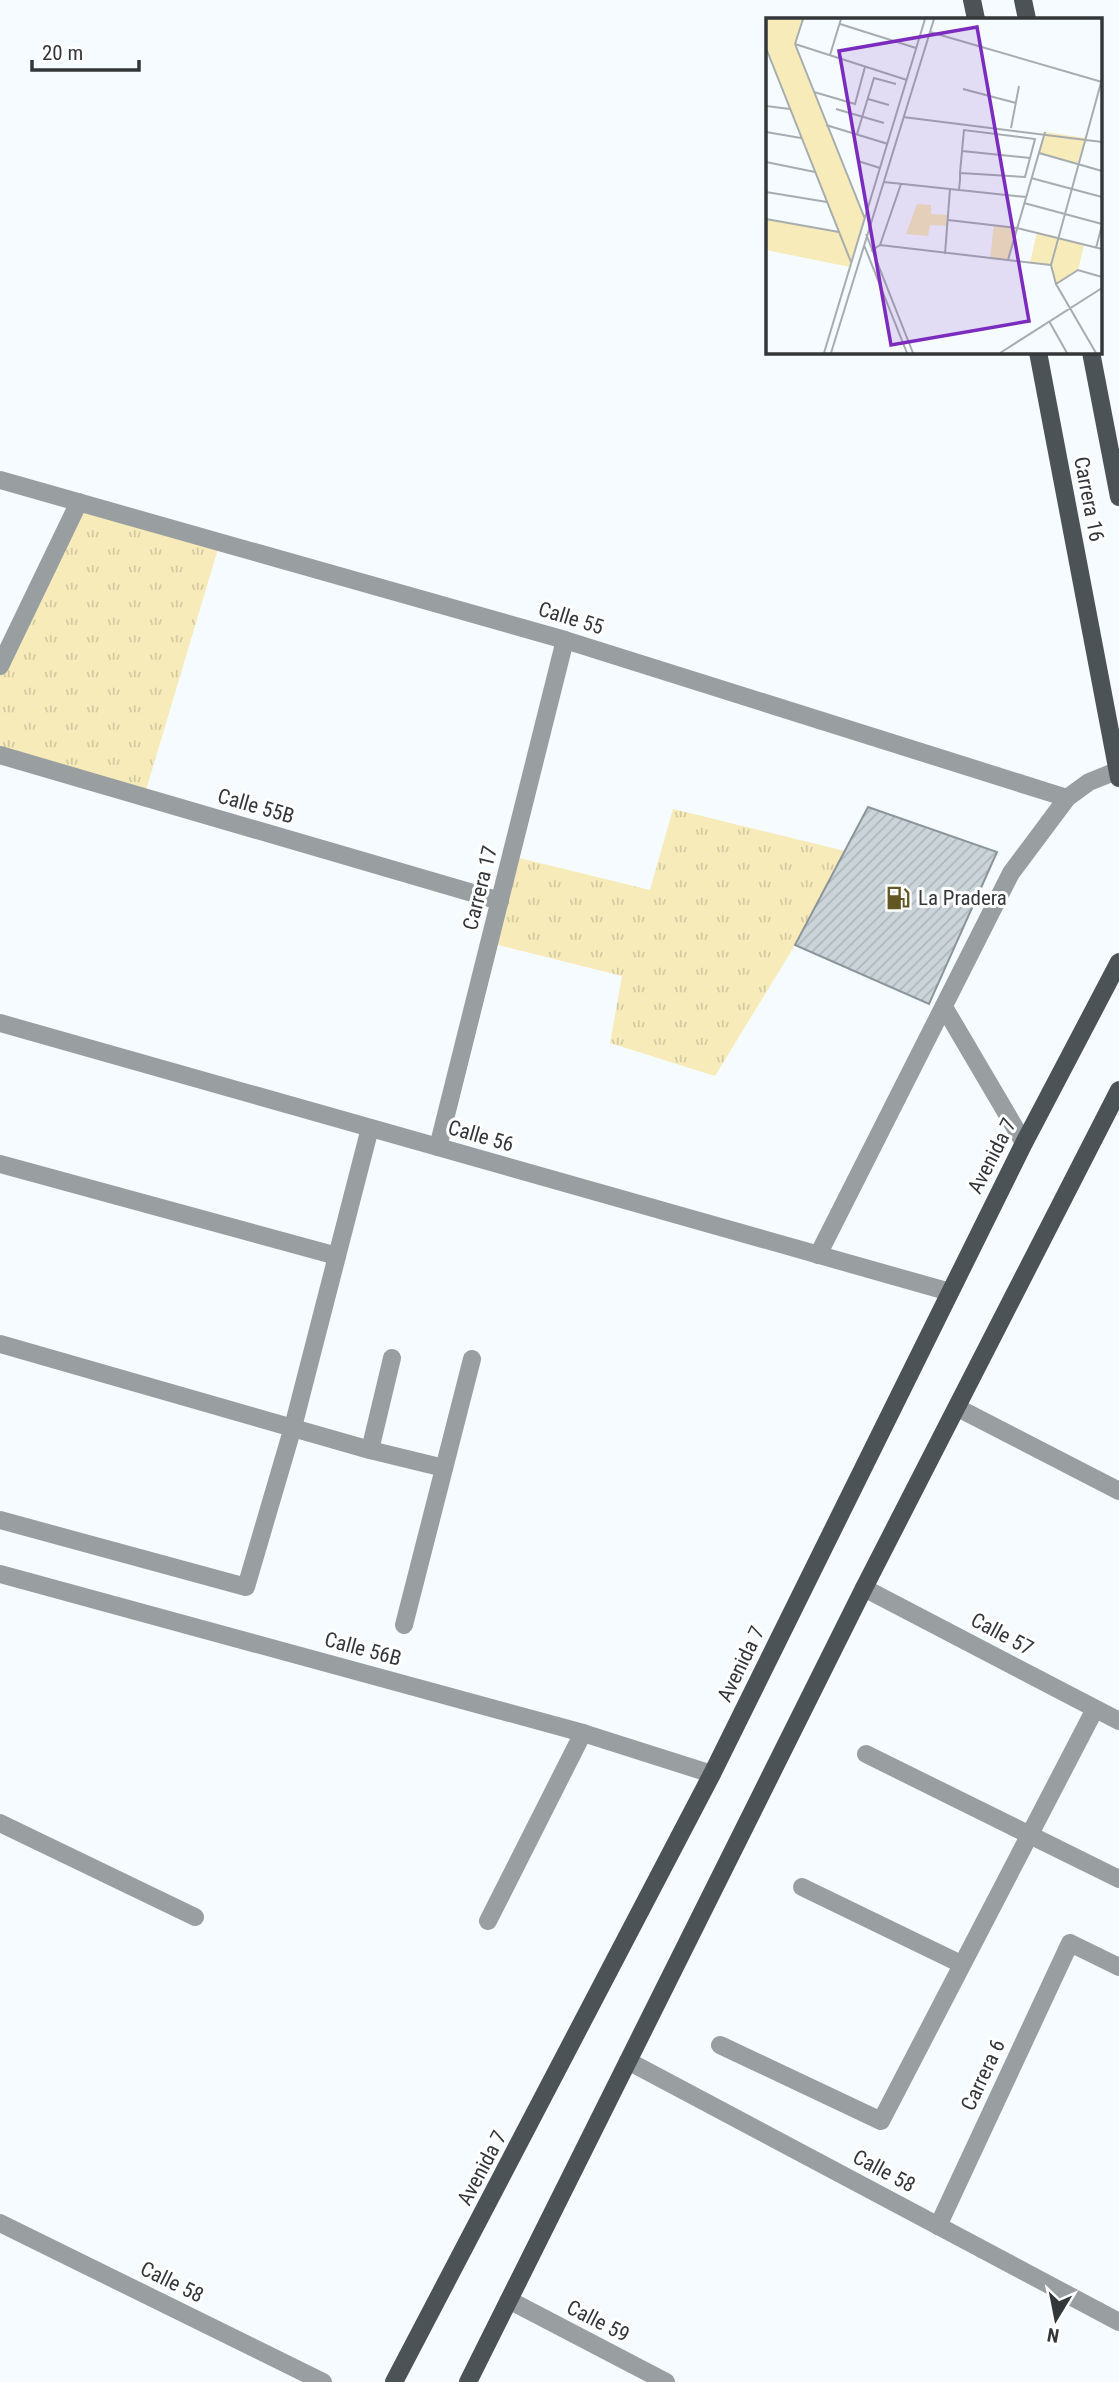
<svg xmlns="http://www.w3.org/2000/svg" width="1119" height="2382" font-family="'Roboto Condensed',sans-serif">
	<defs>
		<pattern id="park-tufts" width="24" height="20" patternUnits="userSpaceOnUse" patternTransform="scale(1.75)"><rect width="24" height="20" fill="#f7ebba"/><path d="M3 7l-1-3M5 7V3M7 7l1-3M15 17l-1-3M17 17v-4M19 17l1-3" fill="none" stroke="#d4caa1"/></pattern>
		<pattern id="building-hatch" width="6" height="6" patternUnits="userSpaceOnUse" patternTransform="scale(1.75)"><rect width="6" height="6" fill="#cad4d9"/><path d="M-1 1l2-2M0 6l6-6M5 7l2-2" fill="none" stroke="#aeb7bb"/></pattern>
	</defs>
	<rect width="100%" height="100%" fill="#f5fbfe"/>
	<g fill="url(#park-tufts)">
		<path d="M79 502 220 542 144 797 0 755V666Z"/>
		<path d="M673 809 845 851 795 945 715 1076 610 1043 622 976 490 943 511 856 650 890Z"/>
	</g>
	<path fill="url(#building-hatch)" stroke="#8c959a" stroke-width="2" d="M868 807 997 852 929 1004 795 945Z"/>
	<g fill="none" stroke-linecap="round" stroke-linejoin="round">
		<g stroke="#999ea0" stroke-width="18">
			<path d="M0 480 565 640 1067 798 1089 782 1119 770"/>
			<path d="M0 666 79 502"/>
			<path d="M0 755 500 901"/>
			<path d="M944 1007 1024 1143"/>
			<path d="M0 1023 950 1292"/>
			<path d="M438 1147 565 640"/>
			<path d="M0 1164 337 1256"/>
			<path d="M818 1255 1011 873 1067 798"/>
			<path d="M0 1344 370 1450 444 1468"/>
			<path d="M958 1408 1119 1491"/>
			<path d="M370 1450 392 1358"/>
			<path d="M0 1520 246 1587 293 1427 370 1128"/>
			<path d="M0 1574 583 1733 712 1774"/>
			<path d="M864 1588 1119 1721"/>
			<path d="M404 1625 472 1359"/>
			<path d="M866 1754 1119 1879"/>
			<path d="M0 1823 195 1917"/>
			<path d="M802 1887 961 1964"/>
			<path d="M488 1921 583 1733"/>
			<path d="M720 2045 881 2121 1095 1709"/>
			<path d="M628 2061 1119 2322"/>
			<path d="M0 2223 323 2382"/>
			<path d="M938 2226 1070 1943 1119 1967"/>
			<path d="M509 2300 666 2382"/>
		</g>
		<g stroke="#4c5356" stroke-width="18">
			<path d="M972 0 976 19"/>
			<path d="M1023 0 1027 19"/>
			<path d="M1038 352 1119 778"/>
			<path d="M1091 352 1119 497"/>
			<path d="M394 2382 712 1774 1024 1143 1119 962"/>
			<path d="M468 2382 864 1588 1119 1090"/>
		</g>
	</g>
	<defs>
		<g id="fuel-bare" transform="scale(1.89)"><path d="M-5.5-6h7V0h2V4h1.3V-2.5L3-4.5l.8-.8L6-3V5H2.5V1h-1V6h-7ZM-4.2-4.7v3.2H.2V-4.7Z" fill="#625623" stroke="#fff" stroke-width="2.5" paint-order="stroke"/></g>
	</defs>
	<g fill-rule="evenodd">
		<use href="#fuel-bare" x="898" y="898"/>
	</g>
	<g text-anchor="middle" stroke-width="6" stroke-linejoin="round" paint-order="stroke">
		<g font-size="21" fill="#333739" stroke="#fff">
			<text transform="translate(1089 499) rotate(79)" y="7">Carrera 16</text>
			<text transform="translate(571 618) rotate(17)" y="7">Calle 55</text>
			<text transform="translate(256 806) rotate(16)" y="7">Calle 55B</text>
			<text transform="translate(480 888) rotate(-76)" y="7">Carrera 17</text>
			<text transform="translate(481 1136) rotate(16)" y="7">Calle 56</text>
			<text transform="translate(992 1156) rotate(-63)" y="7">Avenida 7</text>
			<text transform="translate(1002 1634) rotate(28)" y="7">Calle 57</text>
			<text transform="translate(363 1649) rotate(15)" y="7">Calle 56B</text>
			<text transform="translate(741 1664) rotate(-64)" y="7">Avenida 7</text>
			<text transform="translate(983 2075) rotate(-65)" y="7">Carrera 6</text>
			<text transform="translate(482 2168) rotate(-62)" y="7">Avenida 7</text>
			<text transform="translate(884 2171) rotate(28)" y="7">Calle 58</text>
			<text transform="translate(172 2282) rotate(26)" y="7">Calle 58</text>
			<text transform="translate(598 2321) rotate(27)" y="7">Calle 59</text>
		</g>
		<g font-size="21" fill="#333739" stroke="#fff" text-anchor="start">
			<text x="918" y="905">La Pradera</text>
		</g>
	</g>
	<g transform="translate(766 18)">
		<rect width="336" height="336" fill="#f5fbfe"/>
		<path d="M0 1H37L29 26 99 201 84 249 0 232V201L72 214 0 28ZM279 114 320 120 311 146 273 135ZM151 186 165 187V196L182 197 181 208 164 207 162 218 140 216ZM228 207 251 210 242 242 224 241ZM271 214 318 227 312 252 290 266 285 247 264 245Z" fill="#f7ebba"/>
		<path fill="none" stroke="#a7adaf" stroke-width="2" d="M74 6 150 30M164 14 336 64M29 26 99 201M29 26 141 62M29 26 37 1M0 30 85 244M64 37 75 1M197 71 250 85M48 74 89 86 99 49M102 81 123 87M0 88 24 91M70 91 118 105M137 99 336 124M60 107 122 126M245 110 253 68M0 114 35 120M91 116 108 60 130 66M196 133 264 140M273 135 336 153M92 143 114 150M0 144 49 154M265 160 336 179M118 164 260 179M193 172 194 162V155L196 133 198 112 269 121 259 159 194 155M0 174 61 184M258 185 336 206M0 201 73 214M182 202 251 210 336 231M100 216 147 335M98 227 141 335M114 227 135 166M330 230 336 207M105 233 114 227 285 247M179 236 184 171M242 242 279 114M290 266 312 252 336 259M283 303 301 335M58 335 159 1M65 335 168 1M234 335 336 270M330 335 290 266 285 247 336 61"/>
		<path fill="#7b2cbf" fill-opacity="0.15" stroke="#7b2cbf" stroke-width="3.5" d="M211 9 263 303 125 327 73 33Z"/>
		<rect width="336" height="336" fill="none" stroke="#333739" stroke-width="3.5"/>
	</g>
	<g transform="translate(1056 2319) rotate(190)" stroke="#ffffff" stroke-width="5" paint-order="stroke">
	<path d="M0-5L12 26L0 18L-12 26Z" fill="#333739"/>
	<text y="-10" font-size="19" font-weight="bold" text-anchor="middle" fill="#333739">N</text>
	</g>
	<path d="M32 60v10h107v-10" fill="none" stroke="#333739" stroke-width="3.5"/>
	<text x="42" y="60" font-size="21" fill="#333739" stroke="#ffffff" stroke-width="5" paint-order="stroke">20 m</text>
</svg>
